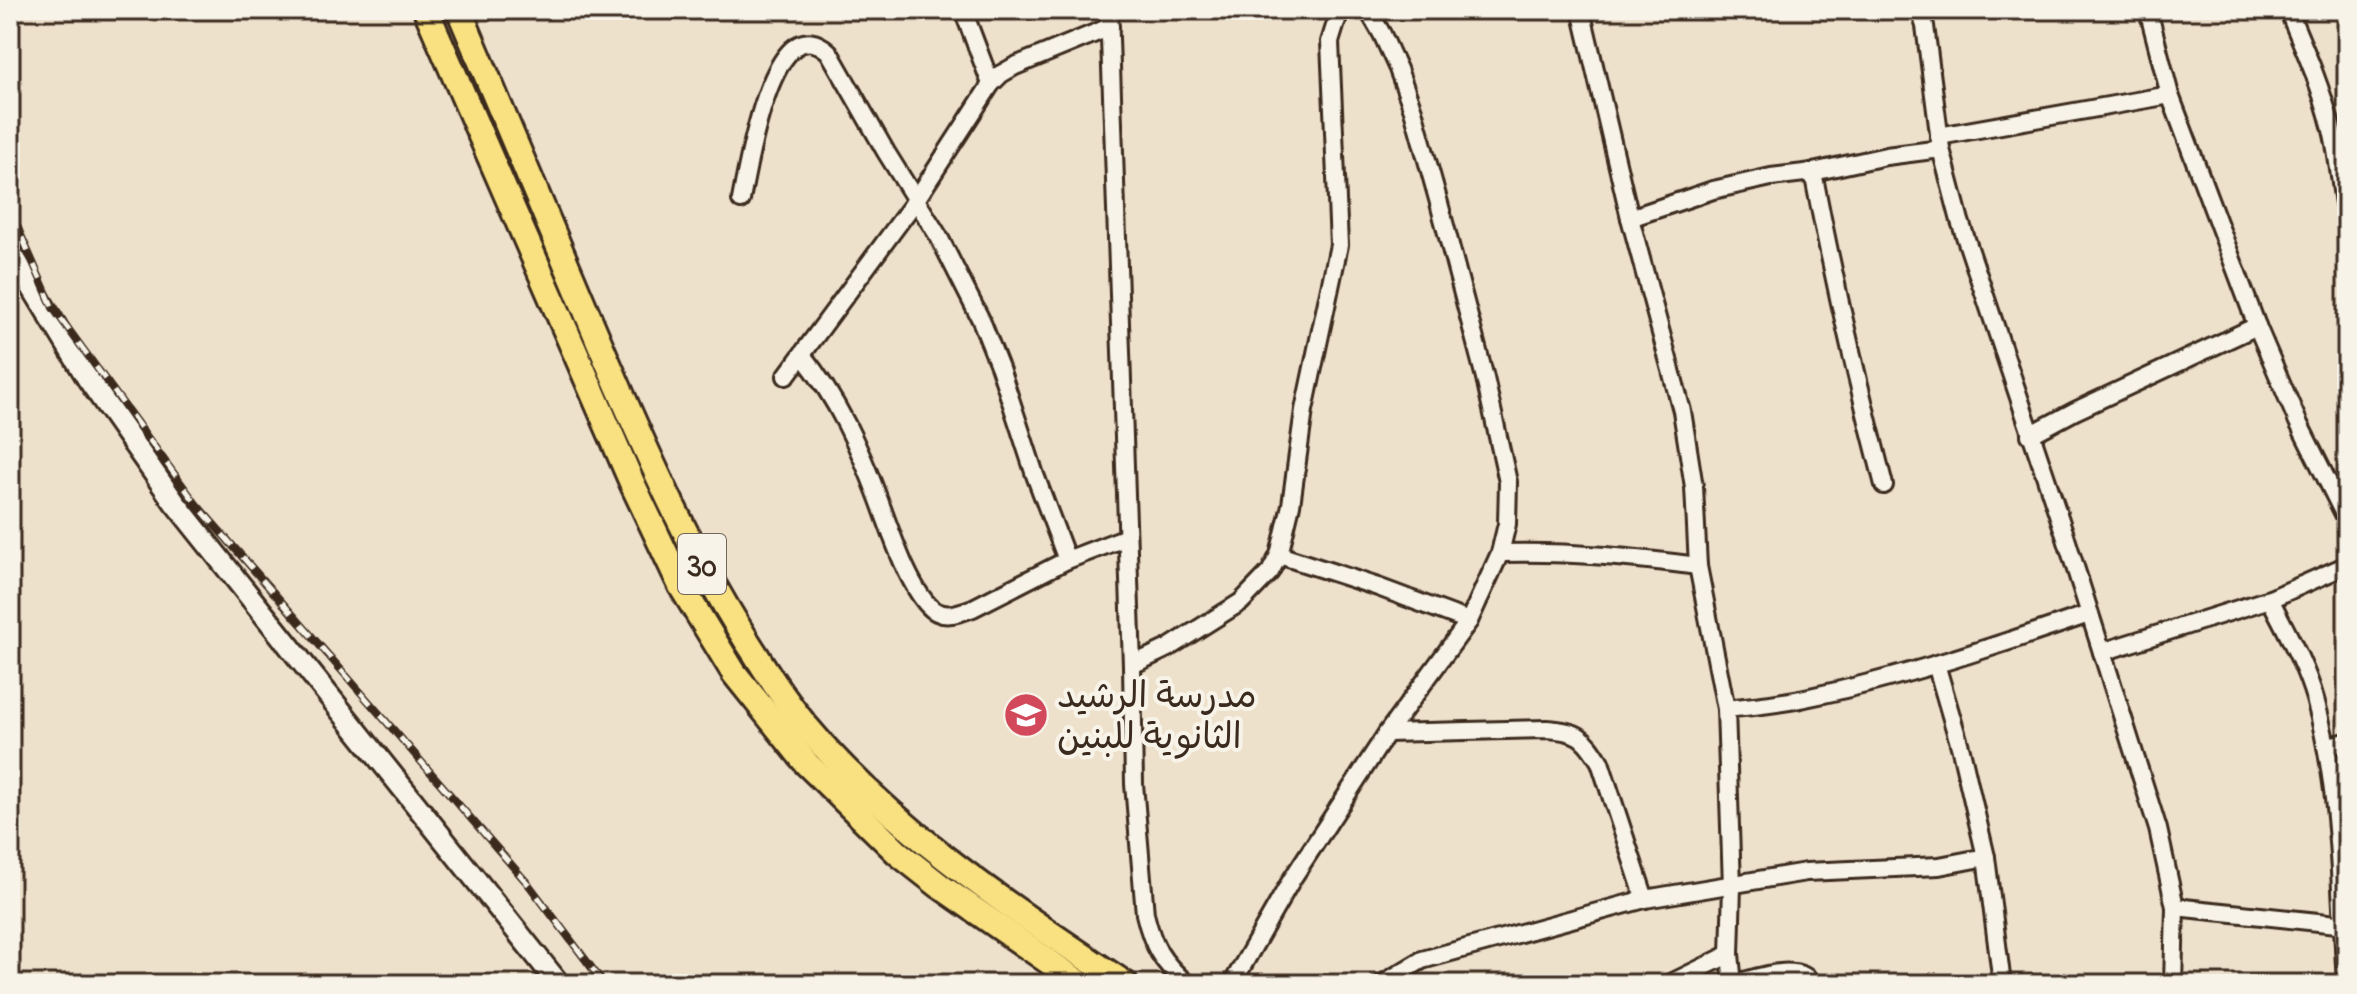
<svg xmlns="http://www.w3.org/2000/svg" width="2357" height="994" font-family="'Indie Flower','Playpen Sans Arabic',sans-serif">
	<rect width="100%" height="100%" fill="#eee1cc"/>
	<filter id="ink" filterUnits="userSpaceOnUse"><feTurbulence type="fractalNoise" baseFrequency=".0125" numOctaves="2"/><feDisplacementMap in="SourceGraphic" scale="16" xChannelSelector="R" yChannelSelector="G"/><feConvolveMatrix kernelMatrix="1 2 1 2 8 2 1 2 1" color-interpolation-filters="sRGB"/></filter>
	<g filter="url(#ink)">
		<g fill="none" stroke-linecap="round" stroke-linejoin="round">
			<g stroke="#3b2a1e" stroke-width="22">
				<g id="minor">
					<path d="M963 10 991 84"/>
					<path d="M1109 10 1132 665 1134 784 1145 914C1153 947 1161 961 1187 984"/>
					<path d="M1581 10 1630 218 1682 411 1694 487 1698 566 1726 709 1732 886 1730 954 1733 984"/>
					<path d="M1920 10 1925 26 1941 149 1960 221 2064 532 2158 829 2175 907 2173 984"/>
					<path d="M2148 10 2170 95 2257 326 2298 422 2347 520"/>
					<path d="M2288 10C2304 48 2321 86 2331 126 2339 156 2340 188 2347 218"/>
					<path d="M1939 136 2170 95"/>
					<path d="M1813 172C1833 277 1857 381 1884 485"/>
					<path d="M741 200C747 171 773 0 829 52L886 152 939 237 981 320 1000 368 1035 475 1067 560"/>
					<path d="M1630 218 1713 190 1771 177 1813 172 1886 156 1941 149"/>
					<path d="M802 355C837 398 860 449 879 500 890 530 907 582 928 605 941 620 957 614 973 608L1067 560 1127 537"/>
					<path d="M786 376 916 200 991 84 1001 74 1015 66 1110 27"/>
					<path d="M2030 435 2075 411 2257 326"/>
					<path d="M1500 553C1566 551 1632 557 1698 566"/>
					<path d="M1279 555 1378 587 1469 621"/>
					<path d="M2270 599C2286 631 2305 664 2315 699 2341 791 2340 889 2346 984"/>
					<path d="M2102 652 2270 599 2347 565"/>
					<path d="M1936 664 1961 750 1986 857 2002 984"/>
					<path d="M1132 665 1168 648 1241 602 1270 572 1279 555 1291 505 1304 410 1339 245 1330 42 1340 10"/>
					<path d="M1726 709C1752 706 1779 704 1805 698 1902 678 1996 646 2089 614"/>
					<path d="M1387 733 1547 729C1578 731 1584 736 1600 762L1645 899"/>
					<path d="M2326 746 2347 742"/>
					<path d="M2175 907 2347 925"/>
					<path d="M1232 984 1292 879 1387 733 1469 621 1500 553 1507 524 1508 482 1485 378 1439 203 1413 110 1398 69 1382 34 1368 10"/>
					<path d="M1382 984 1422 960 1645 899 1806 872 1939 866 1986 857"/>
					<path d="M1669 984 1730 954"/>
					<path d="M1733 984C1754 979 1799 961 1812 984"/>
				</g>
			</g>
			<g stroke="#3b2a1e" stroke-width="26">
				<path id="tertiary" d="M10 251 88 379 175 503 559 984"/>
			</g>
			<g stroke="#3b2a1e" stroke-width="30">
				<g id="primary">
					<path d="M426 10 633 485 681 586 734 673 807 764 898 853 940 886 1081 984"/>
					<path d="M459 10C509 128 558 245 608 363 651 463 696 564 756 655 771 679 787 703 805 725 896 833 1009 906 1125 984"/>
				</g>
			</g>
			<use href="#minor" stroke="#f7f3e8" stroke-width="16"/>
			<use href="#tertiary" stroke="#f7f3e8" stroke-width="20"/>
			<use href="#primary" stroke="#f9e181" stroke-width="24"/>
			<g stroke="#3b2a1e" stroke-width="8">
				<path id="rail" d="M10 210 53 308 197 505 529 885 604 984"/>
			</g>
			<use href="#rail" stroke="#f7f3e8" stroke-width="5" stroke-dasharray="15" stroke-linecap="butt"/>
		</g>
	</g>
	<defs>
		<g id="school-disc" transform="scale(2.3)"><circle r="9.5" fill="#d1495b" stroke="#f7f3e8"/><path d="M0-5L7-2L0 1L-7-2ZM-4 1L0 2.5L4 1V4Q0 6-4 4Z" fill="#fff"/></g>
	</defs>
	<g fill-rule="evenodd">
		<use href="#school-disc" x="1026" y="715"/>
	</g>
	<g text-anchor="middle" stroke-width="8" stroke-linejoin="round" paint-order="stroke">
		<rect fill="#f7f3e8" stroke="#73665b" stroke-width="2" x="678" y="534" width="48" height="60" rx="6"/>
		<g font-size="34" font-weight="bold" fill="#3b2a1e">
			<text x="702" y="576">30</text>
		</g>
		<g font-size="36" fill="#3b2a1e" stroke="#f7f3e8" text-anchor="start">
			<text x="1057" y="707">مدرسة الرشيد<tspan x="1057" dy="41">الثانوية للبنين</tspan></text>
		</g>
	</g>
	<rect width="2357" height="994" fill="none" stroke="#f7f3e8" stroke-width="40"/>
	<rect x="20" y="20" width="2317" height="954" fill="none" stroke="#3b2a1e" stroke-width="3" filter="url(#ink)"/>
</svg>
